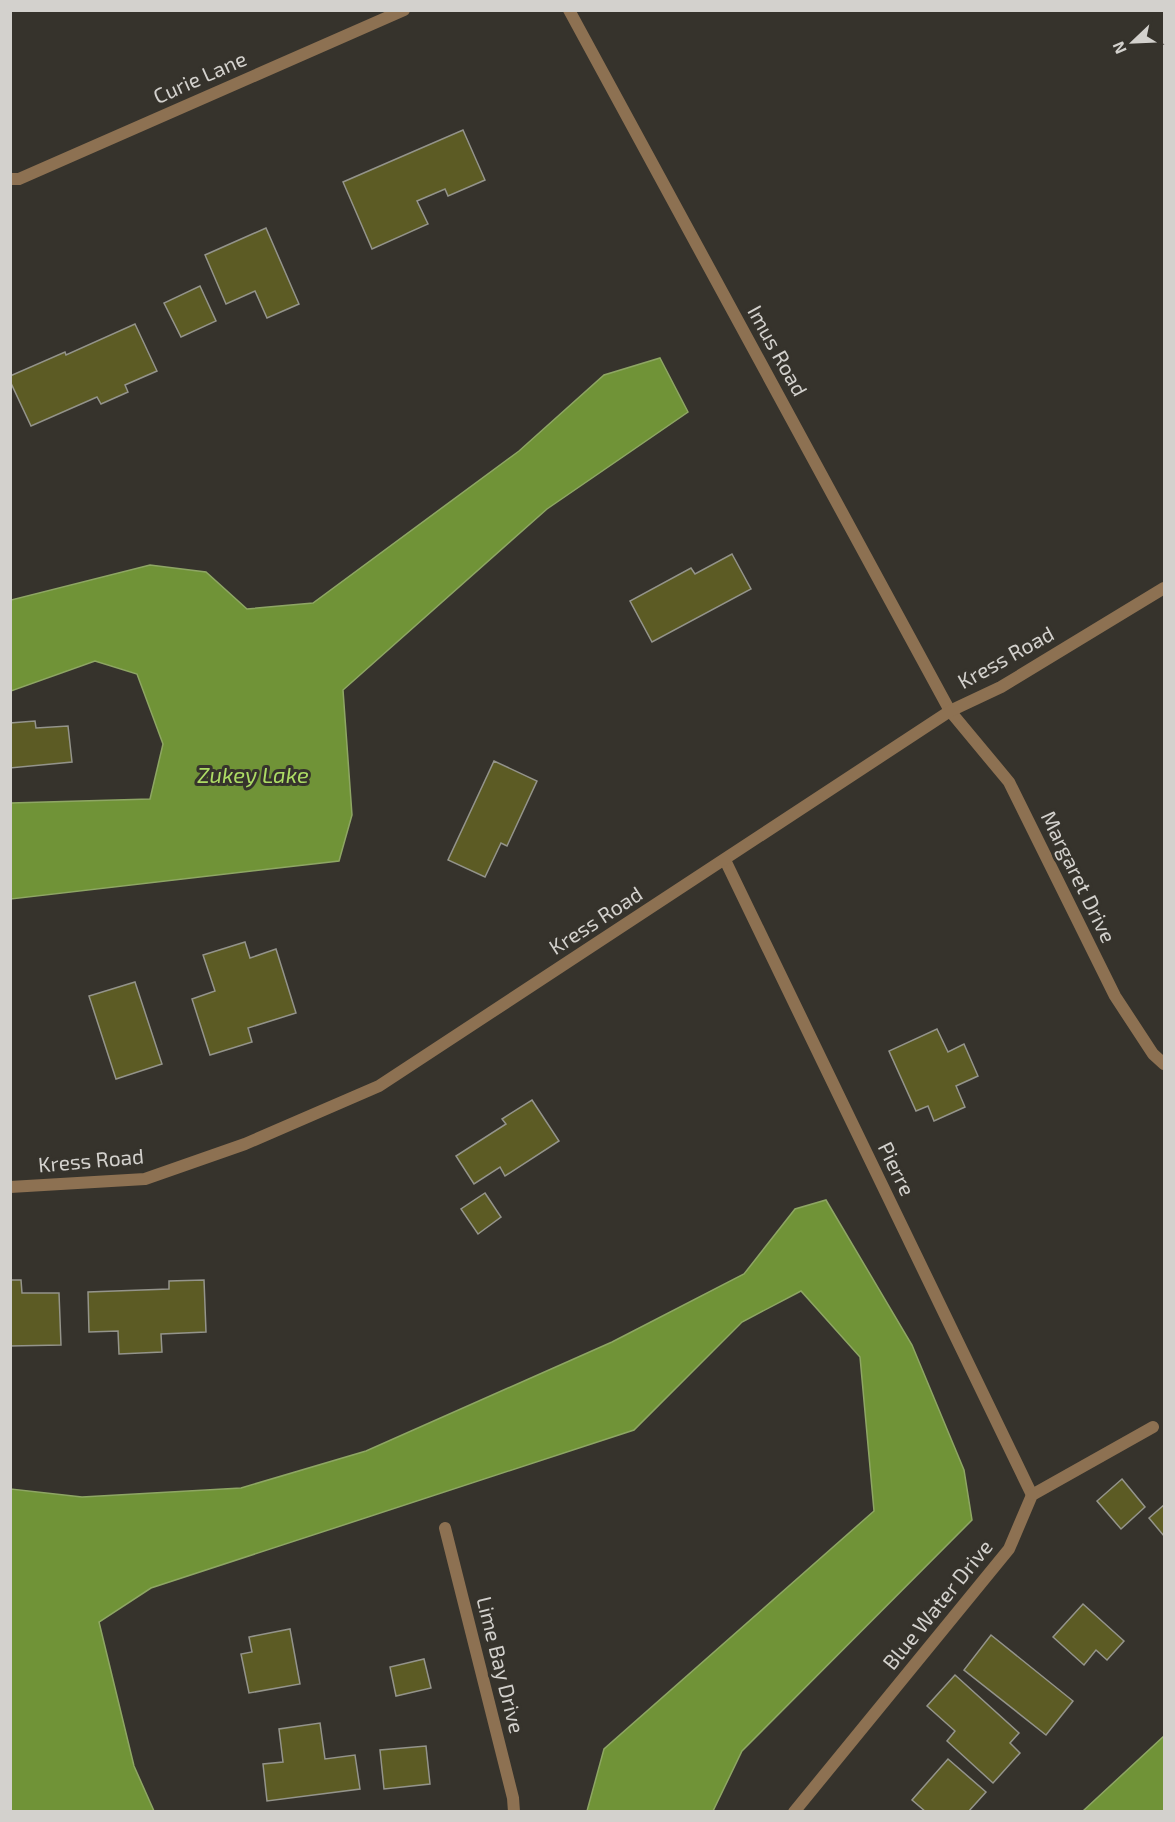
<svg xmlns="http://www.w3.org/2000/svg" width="1175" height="1822" font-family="'Exo 2',sans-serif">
	<rect width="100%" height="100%" fill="#36332c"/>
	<g fill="#709337" stroke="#8ea664" stroke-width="1.5">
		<path d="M660 358 688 412 547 509 343 690 352 815 339 861 11 899V803L150 799 163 744 137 674 95 661 11 691V600L150 565 206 572 247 609 313 603 519 451 604 375Z"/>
		<path d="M826 1200 912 1345 964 1470 972 1520 742 1751 713 1811H587L604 1749 874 1511 860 1357 801 1291 742 1322 634 1430 151 1588 99 1622 134 1766 154 1811H11V1489L82 1497 241 1488 366 1451 612 1342 744 1274 795 1209Z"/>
		<path d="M1164 1736V1811H1083Z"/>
	</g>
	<g fill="#5c5b24" stroke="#94948b" stroke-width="1.5">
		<path d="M463 130 485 180 448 196 445 189 417 201 428 224 372 249 343 182Z"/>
		<path d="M266 228 299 304 267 318 255 291 226 304 205 255Z"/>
		<path d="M200 286 216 321 181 337 164 303Z"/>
		<path d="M135 324 157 371 125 385 128 392 101 404 97 397 31 426 10 381V376L65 352 66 355Z"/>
		<path d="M732 554 751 589 652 642 630 601 691 568 695 574Z"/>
		<path d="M35 721 36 728 68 726 72 762 10 768V723Z"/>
		<path d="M494 761 537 781 507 846 501 843 485 877 448 860Z"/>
		<path d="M245 942 250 958 276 949 296 1013 248 1028 252 1042 210 1055 192 999 215 991 203 955Z"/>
		<path d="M135 982 162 1064 116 1079 89 996Z"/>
		<path d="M937 1029 948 1052 964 1044 978 1076 956 1086 965 1107 934 1121 928 1106 916 1111 889 1051Z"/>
		<path d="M532 1100 559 1141 505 1176 500 1167 474 1184 456 1156 506 1124 502 1119Z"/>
		<path d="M485 1193 501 1217 478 1234 461 1209Z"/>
		<path d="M10 1280H21L22 1293H59L61 1345 10 1346Z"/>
		<path d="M204 1280 206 1332 161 1334 162 1352 119 1354 118 1331 89 1332 88 1292 169 1289V1281Z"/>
		<path d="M1122 1479 1145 1507 1121 1529 1097 1501Z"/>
		<path d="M1164 1505V1536L1149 1518Z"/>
		<path d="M1083 1604 1124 1641 1107 1660 1096 1650 1084 1665 1053 1637Z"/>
		<path d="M290 1629 300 1684 249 1693 241 1654 252 1652 249 1637Z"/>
		<path d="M991 1635 1073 1701 1046 1735 964 1670Z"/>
		<path d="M424 1659 431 1688 396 1696 390 1667Z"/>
		<path d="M955 1675 1019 1733 1010 1743 1020 1753 993 1783 947 1741 955 1731 927 1706Z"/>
		<path d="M320 1723 325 1759 355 1755 360 1789 267 1801 263 1764 283 1762 279 1729Z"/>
		<path d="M426 1746 430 1784 384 1789 380 1750Z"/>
		<path d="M948 1759 986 1792 968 1812H926L912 1800Z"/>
	</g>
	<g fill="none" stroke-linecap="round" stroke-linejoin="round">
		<g stroke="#8d7152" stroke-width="12">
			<path d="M569 10 950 711 1009 782 1115 996 1153 1054 1164 1064"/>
			<path d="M10 179H19L404 10"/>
			<path d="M725 860 1032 1495"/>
			<path d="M10 1187 145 1179 245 1144 379 1086 950 711 1001 687 1164 588"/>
			<path d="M445 1528 513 1798 514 1812"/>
			<path d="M794 1812 1009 1549 1032 1495 1153 1427"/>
		</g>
	</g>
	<g text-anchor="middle" stroke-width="6" stroke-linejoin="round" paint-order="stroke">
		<g font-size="21" fill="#d3d1cd" stroke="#36332c">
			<text transform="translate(200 78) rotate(-24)" y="7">Curie Lane</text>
			<text transform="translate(777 351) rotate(61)" y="7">Imus Road</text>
			<text transform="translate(1006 658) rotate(-29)" y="7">Kress Road</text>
			<text transform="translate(1078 877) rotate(64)" y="7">Margaret Drive</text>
			<text transform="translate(596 921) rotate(-33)" y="7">Kress Road</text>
			<text transform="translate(91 1161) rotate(-5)" y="7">Kress Road</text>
			<text transform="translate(896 1169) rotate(64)" y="7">Pierre</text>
			<text transform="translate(938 1605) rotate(-51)" y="7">Blue Water Drive</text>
			<text transform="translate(500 1665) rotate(76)" y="7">Lime Bay Drive</text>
		</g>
		<g font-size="22" font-style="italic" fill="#addc65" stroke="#36332c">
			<text x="253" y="783">Zukey Lake</text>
		</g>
	</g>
	<rect width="1175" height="1822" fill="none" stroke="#d3d1cd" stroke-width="24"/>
	<g transform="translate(1133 42) rotate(247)" stroke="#36332c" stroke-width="4.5" paint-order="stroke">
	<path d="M0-4.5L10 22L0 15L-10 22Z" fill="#d3d1cd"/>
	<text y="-9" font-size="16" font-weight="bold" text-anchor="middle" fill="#d3d1cd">N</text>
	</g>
</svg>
